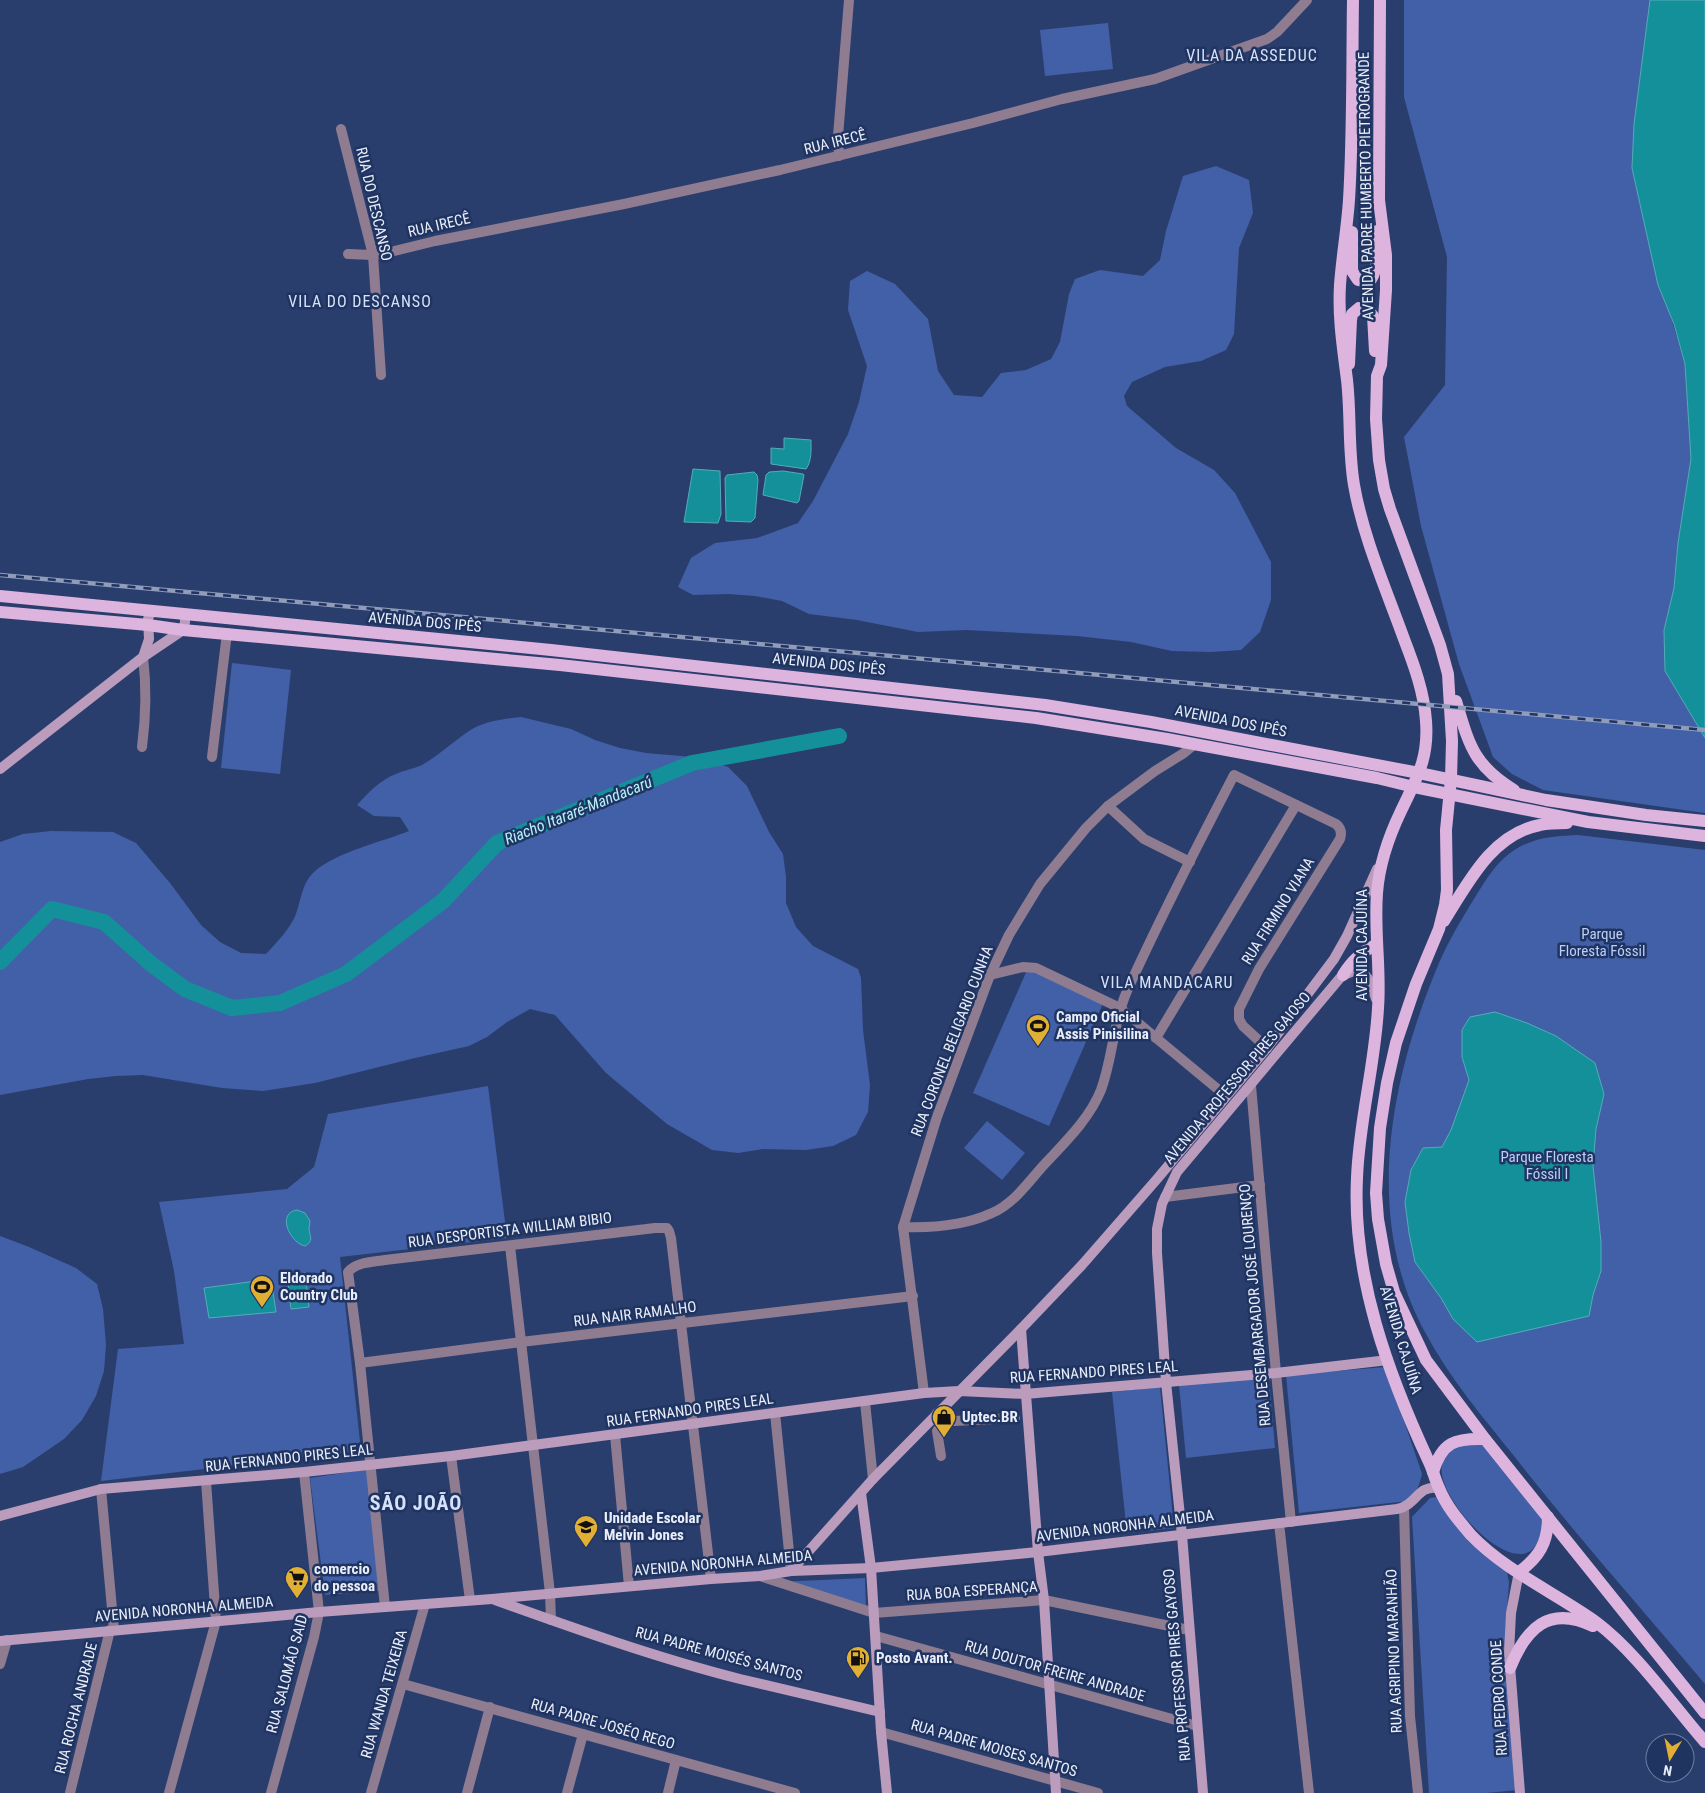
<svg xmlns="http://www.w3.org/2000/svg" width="1705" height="1793" font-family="'Roboto Condensed',sans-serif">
	<rect width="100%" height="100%" fill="#2a3e6e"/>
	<g fill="#4260a7">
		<path d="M1404 0H1650L1634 124 1632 168 1649 244 1685 364 1691 459 1678 543 1674 588 1664 630 1665 671 1705 738V813L1543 790 1512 774 1493 757 1459 664 1421 526 1404 437 1445 385 1447 257 1404 97Z"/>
		<path d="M1108 23 1113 69 1045 76 1040 30Z"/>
		<path d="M1216 166 1249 180 1253 213 1239 248 1234 334 1226 350 1201 361 1165 367 1132 382 1124 396 1127 406 1176 448 1214 470 1235 493 1271 562V600L1260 632 1241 650 1211 652 1172 651 1131 642 1077 636 966 630 918 632 857 620 809 614 782 601 755 596 728 594 693 595 678 587 691 558 715 543 757 538 798 523 813 501 848 434 859 402 867 366 848 310 850 281 867 271 895 284 928 319 938 371 954 395 982 397 1001 373 1026 370 1051 359 1060 342 1069 294 1075 279 1100 270 1143 276 1160 260 1166 231 1183 176Z"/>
		<path d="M232 663 291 670 280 774 221 768Z"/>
		<path d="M521 717 571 729 595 740 620 748 646 753 704 758 728 767 747 786 769 832 783 854 786 877V903L796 927 813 946 858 969 861 978 863 1030 870 1085 868 1112 856 1135 833 1146 806 1150 763 1149 738 1153 712 1150 667 1124 606 1073 555 1015 530 1009 507 1022 487 1037 469 1046 415 1058 315 1083 263 1091 222 1088 143 1075 116 1076 88 1079 0 1095V842L23 834 51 831 113 832 136 843 170 883 201 925 220 942 241 953 266 954C277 942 290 929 296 914 301 900 302 883 314 872 336 852 382 842 409 831L400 817 374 816 357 805C368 793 380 780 396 774 404 770 414 769 422 765 439 755 453 742 469 731 484 721 504 719 521 717Z"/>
		<path d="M1578 835 1705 850V1684C1641 1608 1575 1534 1514 1456 1483 1417 1450 1379 1426 1334 1362 1218 1390 1079 1439 963 1449 940 1461 920 1474 899 1482 886 1490 872 1501 861 1509 853 1521 845 1531 842 1546 836 1562 836 1578 835Z"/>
		<path d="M1028 968 1104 1001 1049 1126 973 1093Z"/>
		<path d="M488 1086 507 1238 340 1257 361 1451 101 1481 118 1349 184 1344 174 1271 159 1202 287 1189 314 1167 328 1114Z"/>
		<path d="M987 1121 1025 1153 1002 1180 964 1148Z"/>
		<path d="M0 1236 29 1247 76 1268 97 1284 103 1309 106 1345 104 1371 96 1396 82 1420 64 1439 23 1467 0 1474Z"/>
		<path d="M1386 1367 1422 1474C1419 1485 1417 1494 1408 1501L1299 1513 1286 1375Z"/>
		<path d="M1269 1378 1275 1448 1186 1458 1179 1385Z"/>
		<path d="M1160 1387 1174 1528 1127 1533 1112 1392Z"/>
		<path d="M1482 1444 1542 1516C1544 1527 1542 1532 1538 1541 1519 1587 1434 1499 1442 1464 1444 1457 1450 1451 1455 1446Z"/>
		<path d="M369 1469 379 1591 325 1595 310 1478Z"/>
		<path d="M1436 1497 1506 1567 1509 1583 1505 1634 1517 1790 1486 1793H1429L1412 1517 1430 1498Z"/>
		<path d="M865 1578 866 1607 778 1582Z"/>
	</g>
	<g fill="#14909b" stroke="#54acb8">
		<path d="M1650 0H1705V738L1665 671 1664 630 1674 588 1678 543 1691 459 1685 364 1674 324 1658 285 1632 168 1634 124Z"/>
		<path d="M784 438 811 440C811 449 812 461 806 469L771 464V448L784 449Z"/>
		<path d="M693 469 720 471 721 514 718 523 684 522Z"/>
		<path d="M783 471 803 474 804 475 799 501 797 503 763 495 766 475 769 472Z"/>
		<path d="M754 472 757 475 758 480 755 518 751 522 726 521 725 478 727 475Z"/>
		<path d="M1495 1012 1527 1023 1556 1036 1595 1063 1604 1094 1596 1129 1593 1166 1601 1242V1271L1593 1295 1589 1316 1477 1342 1453 1319 1441 1298 1415 1262 1409 1233 1405 1202 1411 1170 1423 1148 1442 1147 1451 1130 1469 1080 1462 1057V1030L1470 1017Z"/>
		<path d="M297 1210 305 1213 310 1221C310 1224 309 1226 309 1229 310 1237 314 1241 305 1246 290 1243 276 1213 297 1210Z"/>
		<path d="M305 1273 309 1307 291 1309 287 1275Z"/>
		<path d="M271 1279 276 1312 209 1318 204 1288Z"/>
	</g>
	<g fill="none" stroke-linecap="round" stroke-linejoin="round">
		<path stroke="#14909b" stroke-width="16" d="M0 962 52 909 104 922 150 963 185 989 232 1008 280 1003 346 974 443 901 497 843 692 763 839 736"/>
		<g stroke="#8f7c90" stroke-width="10">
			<path d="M341 129 373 255 381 375"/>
			<path d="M839 156 838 136 849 0"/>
			<path d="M348 254 373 255 386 253 435 241 624 204 780 170 973 123 1062 99 1155 79 1267 39 1277 32 1307 0"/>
			<path d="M142 747C146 716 147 689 143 657"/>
			<path d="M212 757 227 633"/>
			<path d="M1108 806 1144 839 1190 862"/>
			<path d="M990 975 1023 967 1036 968 1120 1008 1226 1096"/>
			<path d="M1156 1038 1296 805"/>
			<path d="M1251 1086 1276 1373 1291 1522"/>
			<path d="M1165 1197 1260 1185"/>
			<path d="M903 1227C932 1228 966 1225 992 1213 1013 1204 1027 1184 1042 1167 1063 1144 1089 1120 1101 1090 1113 1057 1113 1023 1127 991 1160 918 1197 846 1234 775L1336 824C1341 828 1342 833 1340 839L1259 969 1239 1009V1019L1243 1026 1267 1048"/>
			<path d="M510 1246 550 1593 551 1620"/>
			<path d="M360 1363 521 1342 913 1296"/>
			<path d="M924 1393 903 1227 937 1117 990 975 1009 935 1040 884 1086 828 1108 806 1155 771 1184 753 1195 744"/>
			<path d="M865 1402 873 1479"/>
			<path d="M775 1413 791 1571"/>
			<path d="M937 1413 954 1421 1015 1418"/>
			<path d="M615 1435 629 1586"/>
			<path d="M451 1456 470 1600"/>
			<path d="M941 1456 937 1431 948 1419"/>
			<path d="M101 1489 114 1630"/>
			<path d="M1404 1508 1410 1716 1418 1793"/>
			<path d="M1279 1523 1309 1793"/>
			<path d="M760 1576 874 1613 1044 1600 1189 1630"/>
			<path d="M385 1607 360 1363 348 1272C356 1262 373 1262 385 1260L655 1228H667L669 1231 671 1238 711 1579"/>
			<path d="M876 1636 1197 1726"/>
			<path d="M0 1664 7 1640"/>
			<path d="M403 1684 795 1793"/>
			<path d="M881 1732 1098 1793"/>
			<path d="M70 1793 110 1630"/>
			<path d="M169 1793 216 1621 206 1481"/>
			<path d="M271 1793 314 1637 319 1612 304 1472"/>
			<path d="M371 1793 425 1604"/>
			<path d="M467 1793 490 1707"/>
			<path d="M567 1793 583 1734"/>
			<path d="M668 1793 676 1760"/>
		</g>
		<g stroke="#bb9cbc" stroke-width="10">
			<path d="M143 657 149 639 148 619 151 611"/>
			<path d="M0 769 143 657 183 630 185 622V614"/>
			<path d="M1021 1329 1038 1552 1044 1600 1056 1793"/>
			<path d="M861 1493 871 1568 881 1732 887 1793"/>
			<path d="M0 1516 101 1489 304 1472 451 1456 924 1393 959 1391 1025 1394 1276 1373 1388 1360"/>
			<path d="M791 1571 873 1479 1021 1329 1082 1265 1157 1179 1267 1048 1334 959 1347 936 1377 869"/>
			<path d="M1519 1572 1511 1613 1509 1653 1520 1793"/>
			<path d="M495 1600C576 1629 657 1658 740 1679 787 1690 834 1701 880 1712"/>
			<path d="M0 1641 319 1612 492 1599 711 1579 760 1576 791 1571 871 1568 1038 1552 1397 1509C1417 1505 1417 1485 1438 1488"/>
			<path d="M1203 1793 1182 1535 1166 1382 1157 1253V1229L1162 1204 1177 1172 1340 978C1363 961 1370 978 1376 999"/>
		</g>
		<g stroke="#ddb4de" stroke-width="12">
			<path d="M1353 0C1352 67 1353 134 1349 200 1347 229 1342 257 1340 285 1338 318 1343 348 1347 380 1351 415 1348 450 1354 485 1363 537 1386 589 1404 639 1414 665 1424 692 1426 721 1429 760 1416 779 1401 811 1389 836 1379 866 1377 893 1374 932 1381 970 1378 1008 1375 1065 1359 1121 1357 1178 1352 1276 1388 1374 1429 1462 1433 1470 1435 1480 1439 1488 1446 1506 1459 1521 1471 1535 1504 1570 1557 1594 1596 1622 1637 1653 1671 1703 1705 1742"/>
			<path d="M1380 0 1379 200 1386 255V290L1381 365 1377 376 1376 419 1379 460 1384 489 1390 509 1440 645 1448 674 1452 741 1451 779 1446 830 1447 890 1445 905 1439 929 1416 984 1396 1043 1387 1083 1380 1128 1376 1193 1378 1219 1386 1264 1394 1292 1426 1360 1485 1439 1705 1713"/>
			<path d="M1352 232V271L1358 280C1362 281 1366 282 1370 280 1378 275 1377 241 1377 231"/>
			<path d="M1349 364 1351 320 1352 314 1359 308 1368 310 1373 316 1375 351"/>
			<path d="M0 596 551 650 1045 705 1151 722 1419 773 1546 800 1646 815 1705 821"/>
			<path d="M0 612 148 625 183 630 560 665 1036 718 1167 739 1377 778 1414 787 1588 822 1705 836"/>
			<path d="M1456 701C1469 744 1473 765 1514 790"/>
			<path d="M1444 921C1468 883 1492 834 1540 825 1549 823 1558 823 1567 823"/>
			<path d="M1343 975C1352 960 1362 952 1377 944"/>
			<path d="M1433 1472C1442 1442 1455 1438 1485 1439"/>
			<path d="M1519 1572C1539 1557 1548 1543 1548 1517"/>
			<path d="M1510 1668C1526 1628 1549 1605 1593 1626"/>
		</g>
		<g stroke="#909cb9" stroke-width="4.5">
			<path id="rail" d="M0 575 1705 730"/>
		</g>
		<use href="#rail" stroke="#203462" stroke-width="2.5" stroke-dasharray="8" stroke-linecap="butt"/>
	</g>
	<defs>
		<g id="stadium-pin" transform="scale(1.25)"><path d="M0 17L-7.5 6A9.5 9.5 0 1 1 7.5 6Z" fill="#e1af34" stroke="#203462"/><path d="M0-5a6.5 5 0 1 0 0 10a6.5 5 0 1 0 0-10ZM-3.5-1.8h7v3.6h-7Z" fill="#111"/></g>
		<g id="shop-pin" transform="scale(1.25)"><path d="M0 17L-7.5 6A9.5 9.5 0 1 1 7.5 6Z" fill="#e1af34" stroke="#203462"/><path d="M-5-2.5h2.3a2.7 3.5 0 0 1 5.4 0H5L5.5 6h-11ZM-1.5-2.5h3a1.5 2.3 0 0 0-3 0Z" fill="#111"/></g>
		<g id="school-pin" transform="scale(1.25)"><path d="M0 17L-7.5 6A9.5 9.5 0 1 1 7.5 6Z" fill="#e1af34" stroke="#203462"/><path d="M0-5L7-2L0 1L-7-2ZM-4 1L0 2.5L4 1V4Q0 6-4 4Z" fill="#111"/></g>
		<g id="supermarket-pin" transform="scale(1.25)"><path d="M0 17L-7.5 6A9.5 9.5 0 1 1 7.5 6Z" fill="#e1af34" stroke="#203462"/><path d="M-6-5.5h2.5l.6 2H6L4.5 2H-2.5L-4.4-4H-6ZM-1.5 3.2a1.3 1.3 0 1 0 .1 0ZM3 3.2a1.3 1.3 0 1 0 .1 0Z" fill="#111"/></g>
		<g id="fuel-pin" transform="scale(1.25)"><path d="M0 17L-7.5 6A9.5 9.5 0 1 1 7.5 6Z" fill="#e1af34" stroke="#203462"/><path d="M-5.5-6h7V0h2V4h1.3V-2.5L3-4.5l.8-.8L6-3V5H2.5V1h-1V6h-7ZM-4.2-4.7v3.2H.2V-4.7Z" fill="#111"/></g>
	</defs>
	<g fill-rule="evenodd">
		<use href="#stadium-pin" x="1038" y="1026"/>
		<use href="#stadium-pin" x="262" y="1287"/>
		<use href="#shop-pin" x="944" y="1417"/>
		<use href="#school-pin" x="586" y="1527"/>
		<use href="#supermarket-pin" x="297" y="1578"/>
		<use href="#fuel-pin" x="858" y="1658"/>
	</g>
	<g text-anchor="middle" stroke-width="5" stroke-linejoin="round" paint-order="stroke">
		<g font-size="15" fill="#e9eefa" stroke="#203462">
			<text transform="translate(835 142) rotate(-14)" y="5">RUA IRECÊ</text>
			<text transform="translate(1366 186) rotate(-91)" y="5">AVENIDA PADRE HUMBERTO PIETROGRANDE</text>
			<text transform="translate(374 204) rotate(77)" y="5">RUA DO DESCANSO</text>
			<text transform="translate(439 225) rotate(-13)" y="5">RUA IRECÊ</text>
			<text transform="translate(425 622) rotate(5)" y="5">AVENIDA DOS IPÊS</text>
			<text transform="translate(829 664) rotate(6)" y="5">AVENIDA DOS IPÊS</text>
			<text transform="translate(1231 721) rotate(11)" y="5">AVENIDA DOS IPÊS</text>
			<text transform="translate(1278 911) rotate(-58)" y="5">RUA FIRMINO VIANA</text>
			<text transform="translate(1362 945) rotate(-90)" y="5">AVENIDA CAJUÍNA</text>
			<text transform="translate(952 1041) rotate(-69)" y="5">RUA CORONEL BELIGARIO CUNHA</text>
			<text transform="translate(1237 1078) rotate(-50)" y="5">AVENIDA PROFESSOR PIRES GAIOSO</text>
			<text transform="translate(510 1230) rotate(-7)" y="5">RUA DESPORTISTA WILLIAM BIBIO</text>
			<text transform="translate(1255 1305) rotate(-95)" y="5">RUA DESEMBARGADOR JOSÉ LOURENÇO</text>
			<text transform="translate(635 1314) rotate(-7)" y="5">RUA NAIR RAMALHO</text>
			<text transform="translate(1401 1340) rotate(73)" y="5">AVENIDA CAJUÍNA</text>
			<text transform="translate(1094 1372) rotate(-4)" y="5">RUA FERNANDO PIRES LEAL</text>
			<text transform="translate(690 1410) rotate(-8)" y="5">RUA FERNANDO PIRES LEAL</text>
			<text transform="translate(289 1458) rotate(-6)" y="5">RUA FERNANDO PIRES LEAL</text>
			<text transform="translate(1125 1526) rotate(-7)" y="5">AVENIDA NORONHA ALMEIDA</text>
			<text transform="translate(723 1563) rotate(-5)" y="5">AVENIDA NORONHA ALMEIDA</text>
			<text transform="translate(972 1591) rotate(-4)" y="5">RUA BOA ESPERANÇA</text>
			<text transform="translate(184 1609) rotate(-5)" y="5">AVENIDA NORONHA ALMEIDA</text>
			<text transform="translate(1394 1651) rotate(-92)" y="5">RUA AGRIPINO MARANHÃO</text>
			<text transform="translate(719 1654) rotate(15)" y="5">RUA PADRE MOISÉS SANTOS</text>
			<text transform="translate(1177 1665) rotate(-95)" y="5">RUA PROFESSOR PIRES GAYOSO</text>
			<text transform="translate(1055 1671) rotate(16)" y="5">RUA DOUTOR FREIRE ANDRADE</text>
			<text transform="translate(287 1674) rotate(-75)" y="5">RUA SALOMÃO SAID</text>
			<text transform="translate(384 1694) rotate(-74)" y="5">RUA WANDA TEIXEIRA</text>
			<text transform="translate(1499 1698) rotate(-93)" y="5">RUA PEDRO CONDE</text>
			<text transform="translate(76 1708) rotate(-76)" y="5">RUA ROCHA ANDRADE</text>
			<text transform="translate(603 1724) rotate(16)" y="5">RUA PADRE JOSÉQ REGO</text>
			<text transform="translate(994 1748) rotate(16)" y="5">RUA PADRE MOISES SANTOS</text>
		</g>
		<g font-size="15" fill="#bbcff8" stroke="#203462">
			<text x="1602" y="939">Parque<tspan x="1602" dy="17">Floresta Fóssil</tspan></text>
			<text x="1547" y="1162">Parque Floresta<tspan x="1547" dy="17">Fóssil I</tspan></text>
		</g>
		<g font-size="15" font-weight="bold" fill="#e9eefa" stroke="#203462" text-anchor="start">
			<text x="1056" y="1022">Campo Oficial<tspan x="1056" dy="17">Assis Pinisilina</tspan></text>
			<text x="280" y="1283">Eldorado<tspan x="280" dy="17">Country Club</tspan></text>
			<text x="962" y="1422">Uptec.BR</text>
			<text x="604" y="1523">Unidade Escolar<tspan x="604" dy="17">Melvin Jones</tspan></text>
			<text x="314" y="1574">comercio<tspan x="314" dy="17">do pessoa</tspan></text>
			<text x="876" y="1663">Posto Avant.</text>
		</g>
		<g font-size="16" letter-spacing="1" fill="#d6e2f9" stroke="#203462">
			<text x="1252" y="61">VILA DA ASSEDUC</text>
			<text x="360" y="307">VILA DO DESCANSO</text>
			<text x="1167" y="988">VILA MANDACARU</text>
		</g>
		<g font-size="16" font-style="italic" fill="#b5f1f8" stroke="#203462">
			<text transform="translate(578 810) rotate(-22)" y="6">Riacho Itararé-Mandacarú</text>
		</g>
		<g font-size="20" font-weight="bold" letter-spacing="1" fill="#d6e2f9" stroke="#203462">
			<text x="416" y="1510">SÃO JOÃO</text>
		</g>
	</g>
	<g transform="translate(1670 1758) rotate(190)"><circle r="24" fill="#203462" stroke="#707e9f"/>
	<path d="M0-4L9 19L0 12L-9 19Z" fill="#e1af34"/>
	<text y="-8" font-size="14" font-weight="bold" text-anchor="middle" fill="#e9eefa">N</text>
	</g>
</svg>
